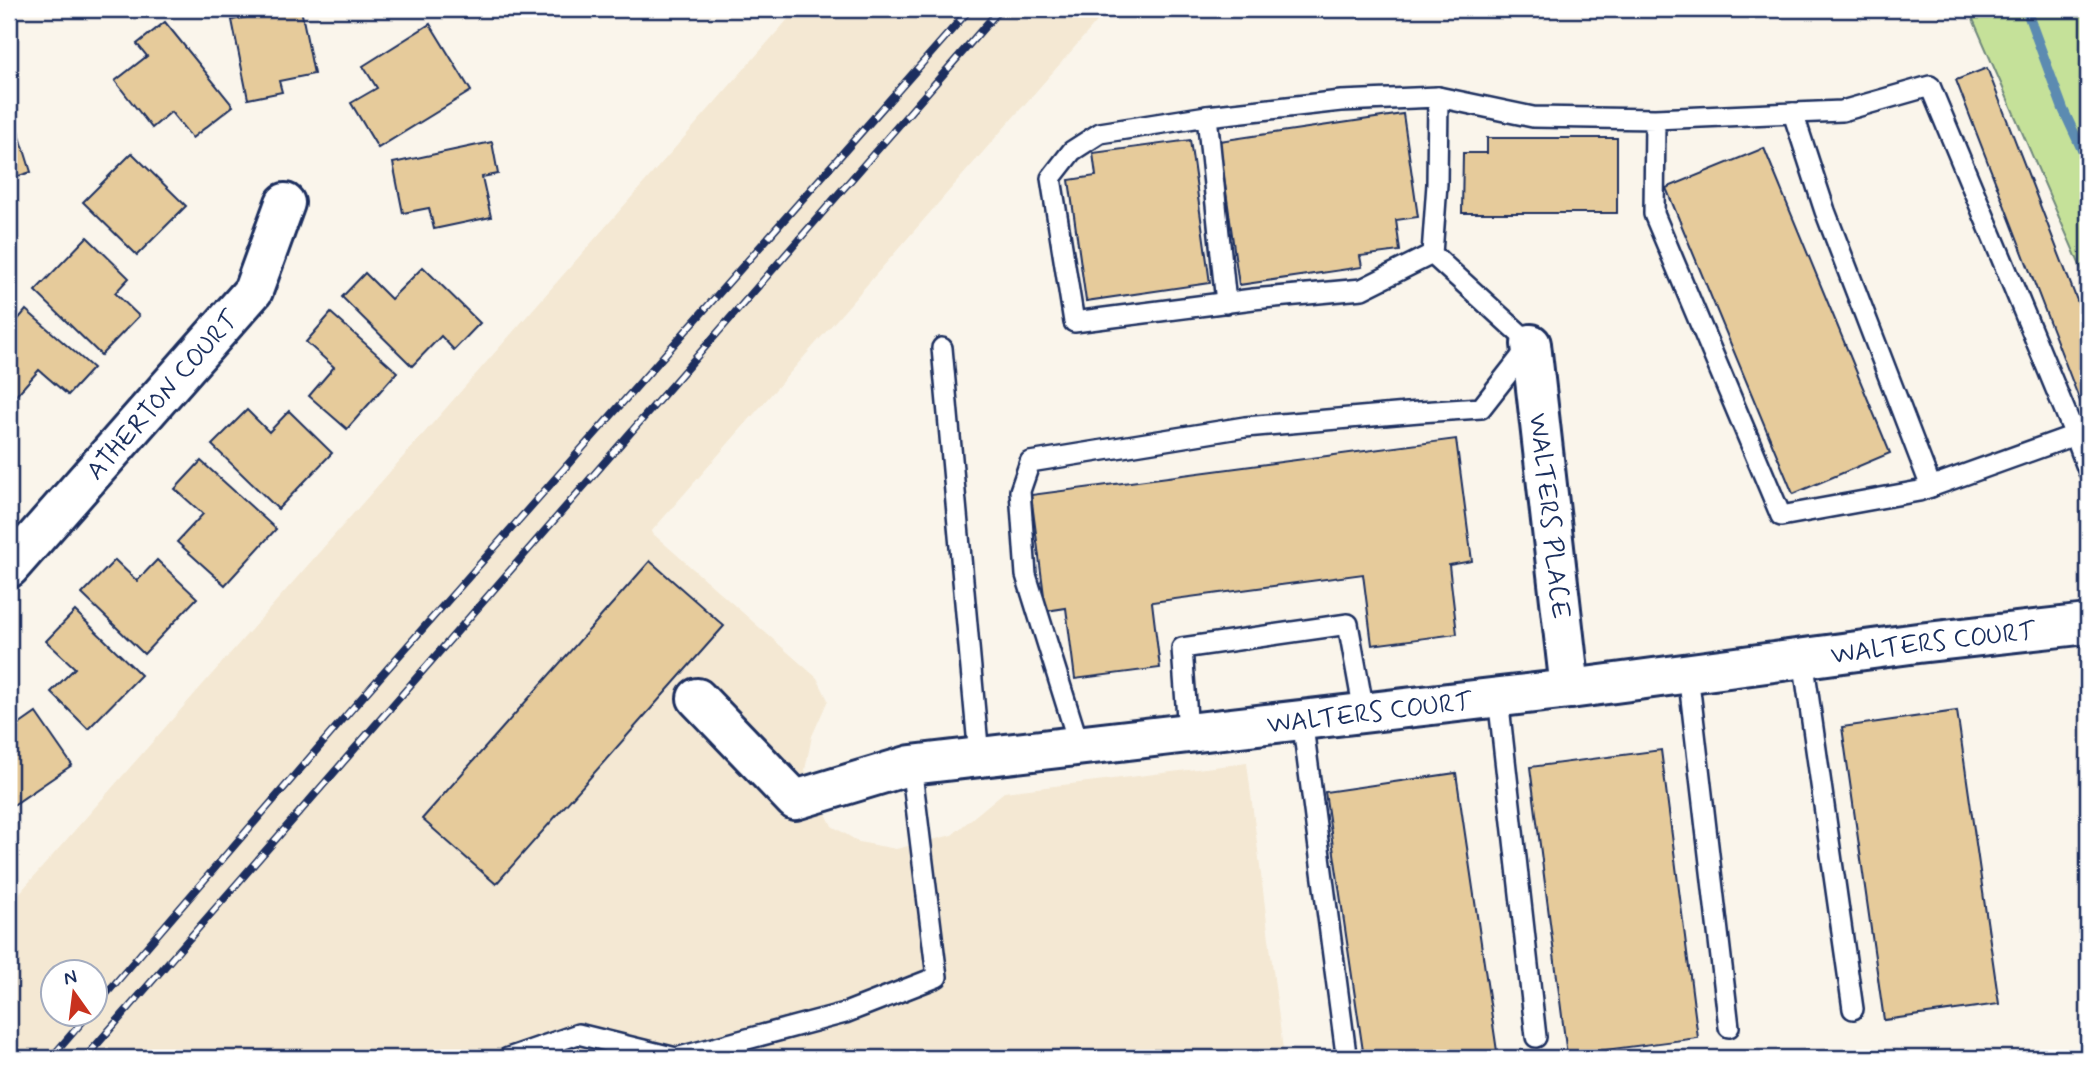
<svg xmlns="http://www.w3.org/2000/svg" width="2097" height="1067" font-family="Mynerve,sans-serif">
	<rect width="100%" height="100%" fill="#faf5eb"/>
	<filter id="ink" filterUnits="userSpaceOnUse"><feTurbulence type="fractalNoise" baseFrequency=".0143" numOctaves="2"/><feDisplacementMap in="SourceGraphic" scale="14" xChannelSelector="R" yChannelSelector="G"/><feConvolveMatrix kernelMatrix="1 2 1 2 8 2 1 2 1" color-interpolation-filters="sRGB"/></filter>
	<g filter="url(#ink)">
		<path fill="#f4e8d3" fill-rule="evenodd" d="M797 9H1108L651 532 817 678 828 700 812 736 805 770 832 826 859 842 896 849 952 835 1004 792 1247 763 1284 1058H9V905ZM52 972H94V1014H52Z"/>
		<path fill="#c5e199" stroke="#70887c" stroke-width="2" d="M1969 9H2088V284L1969 10Z"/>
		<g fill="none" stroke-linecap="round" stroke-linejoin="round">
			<path stroke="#5c8bb1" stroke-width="10" d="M2026 9 2063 109 2088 163"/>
		</g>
		<g fill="#e6cb9b" stroke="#1b2f5e" stroke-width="2">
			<path d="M288 9H301L314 74 279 81 282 92 248 99 232 20Z"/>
			<path d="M165 22 233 106 192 138 171 112 152 128 115 81 147 56 137 44Z"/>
			<path d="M430 24 471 91 378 148 351 103 377 88 363 66Z"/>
			<path d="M1987 68 2088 329V422L1956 80Z"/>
			<path d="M9 101 31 172 9 179Z"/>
			<path d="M1403 114 1418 217 1396 220 1400 251 1360 256 1362 267 1239 285 1219 141Z"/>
			<path d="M1487 138H1617V213H1462L1463 153H1487Z"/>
			<path d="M1190 140 1210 283 1086 301 1069 180 1096 176 1093 153Z"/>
			<path d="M492 142 498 174 482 177 491 217 434 229 429 208 403 213 393 163Z"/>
			<path d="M1764 148 1890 453 1793 494 1666 188Z"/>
			<path d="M132 153 186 206 137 255 83 202Z"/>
			<path d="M87 237 129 278 115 293 139 316 101 355 35 291Z"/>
			<path d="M423 267 480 323 454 350 441 336 412 366 342 297 365 273 391 299Z"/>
			<path d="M26 310 93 368 68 395 39 370 12 400 9 397V330Z"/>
			<path d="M331 313 397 372 347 429 309 396 334 367 306 342Z"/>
			<path d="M247 410 269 432 289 411 332 453 278 509 212 445Z"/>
			<path d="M1456 439 1472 561 1449 565 1457 634 1372 645 1363 574 1152 602 1160 668 1075 679 1066 608 1046 611 1031 495Z"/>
			<path d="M201 461 276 529 225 585 177 542 203 514 175 489Z"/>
			<path d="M115 560 137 581 157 560 197 598 144 654 82 594Z"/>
			<path d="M650 561 724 626 496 884 422 819Z"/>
			<path d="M75 611 141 675 88 729 51 692 75 668 46 641Z"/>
			<path d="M1957 711 1999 1004 1884 1020 1842 727Z"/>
			<path d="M36 713 72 765 9 808V724L13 729Z"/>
			<path d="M1661 750 1698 1038 1567 1055 1530 767Z"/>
			<path d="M1456 773 1498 1058H1364L1325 792Z"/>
		</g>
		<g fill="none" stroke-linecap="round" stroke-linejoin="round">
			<g stroke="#1b2f5e" stroke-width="24">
				<g id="lane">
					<path d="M1438 97 1533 117 1655 119 1842 111 1930 86 2075 435 1919 491 1781 516 1654 214 1655 119"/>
					<path d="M1793 113 1825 211 1931 487"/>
					<path d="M1207 116 1226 303"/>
					<path d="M942 348 979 757"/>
					<path d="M2075 435 2088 470"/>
					<path d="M1803 658 1853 1009"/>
					<path d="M1688 673 1729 1027"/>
					<path d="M1498 697 1536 1037"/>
					<path d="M1302 719 1346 1054"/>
					<path d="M1188 732 1182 648 1348 624 1364 712"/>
					<path d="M1079 745 1026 575 1020 491 1030 462 1245 427 1419 412 1481 408 1531 344 1432 254 1437 184 1438 97 1341 101 1207 116 1100 133 1072 151 1051 178 1074 322 1253 299 1362 289 1432 254"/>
					<path d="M508 1058 578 1034 676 1058 845 1013 937 977 911 765"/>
				</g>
			</g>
			<g stroke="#1b2f5e" stroke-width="44">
				<g id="street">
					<path id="s1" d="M1531 344 1570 689"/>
					<path id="s2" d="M9 568 253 291 285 203"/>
					<path id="s3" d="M697 698 795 800 911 765 1570 689 1918 643 2088 624"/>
				</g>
			</g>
			<use href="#lane" stroke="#fff" stroke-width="19"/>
			<use href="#street" stroke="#fff" stroke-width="38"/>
			<g stroke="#1b2f5e" stroke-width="8">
				<g id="rail">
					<path d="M94 1008 351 710 970 9"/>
					<path d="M51 1058 89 1014"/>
					<path d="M85 1058 1000 9"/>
				</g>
			</g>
			<use href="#rail" stroke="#fff" stroke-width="5" stroke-dasharray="16" stroke-linecap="butt"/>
		</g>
	</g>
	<g text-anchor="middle" stroke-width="6" stroke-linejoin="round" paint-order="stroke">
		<g font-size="26" fill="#1b2f5e" stroke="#fff">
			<text dy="9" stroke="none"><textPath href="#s2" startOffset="231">ATHERTON COURT</textPath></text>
			<text dy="9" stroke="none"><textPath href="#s1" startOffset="173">WALTERS PLACE</textPath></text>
			<text dy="9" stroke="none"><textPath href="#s3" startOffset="1292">WALTERS COURT</textPath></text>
			<text dy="9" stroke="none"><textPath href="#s3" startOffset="724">WALTERS COURT</textPath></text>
		</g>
	</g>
	<rect width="2097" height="1067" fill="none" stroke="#fff" stroke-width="35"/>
	<rect x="18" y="18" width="2062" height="1032" fill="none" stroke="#1b2f5e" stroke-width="2.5" filter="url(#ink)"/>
	<g transform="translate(74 993) rotate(346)"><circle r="33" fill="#ffffff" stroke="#a4acbf" stroke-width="2"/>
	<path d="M0-5L12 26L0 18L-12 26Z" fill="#c8321e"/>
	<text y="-10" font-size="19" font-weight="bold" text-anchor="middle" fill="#1b2f5e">N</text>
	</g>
</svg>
